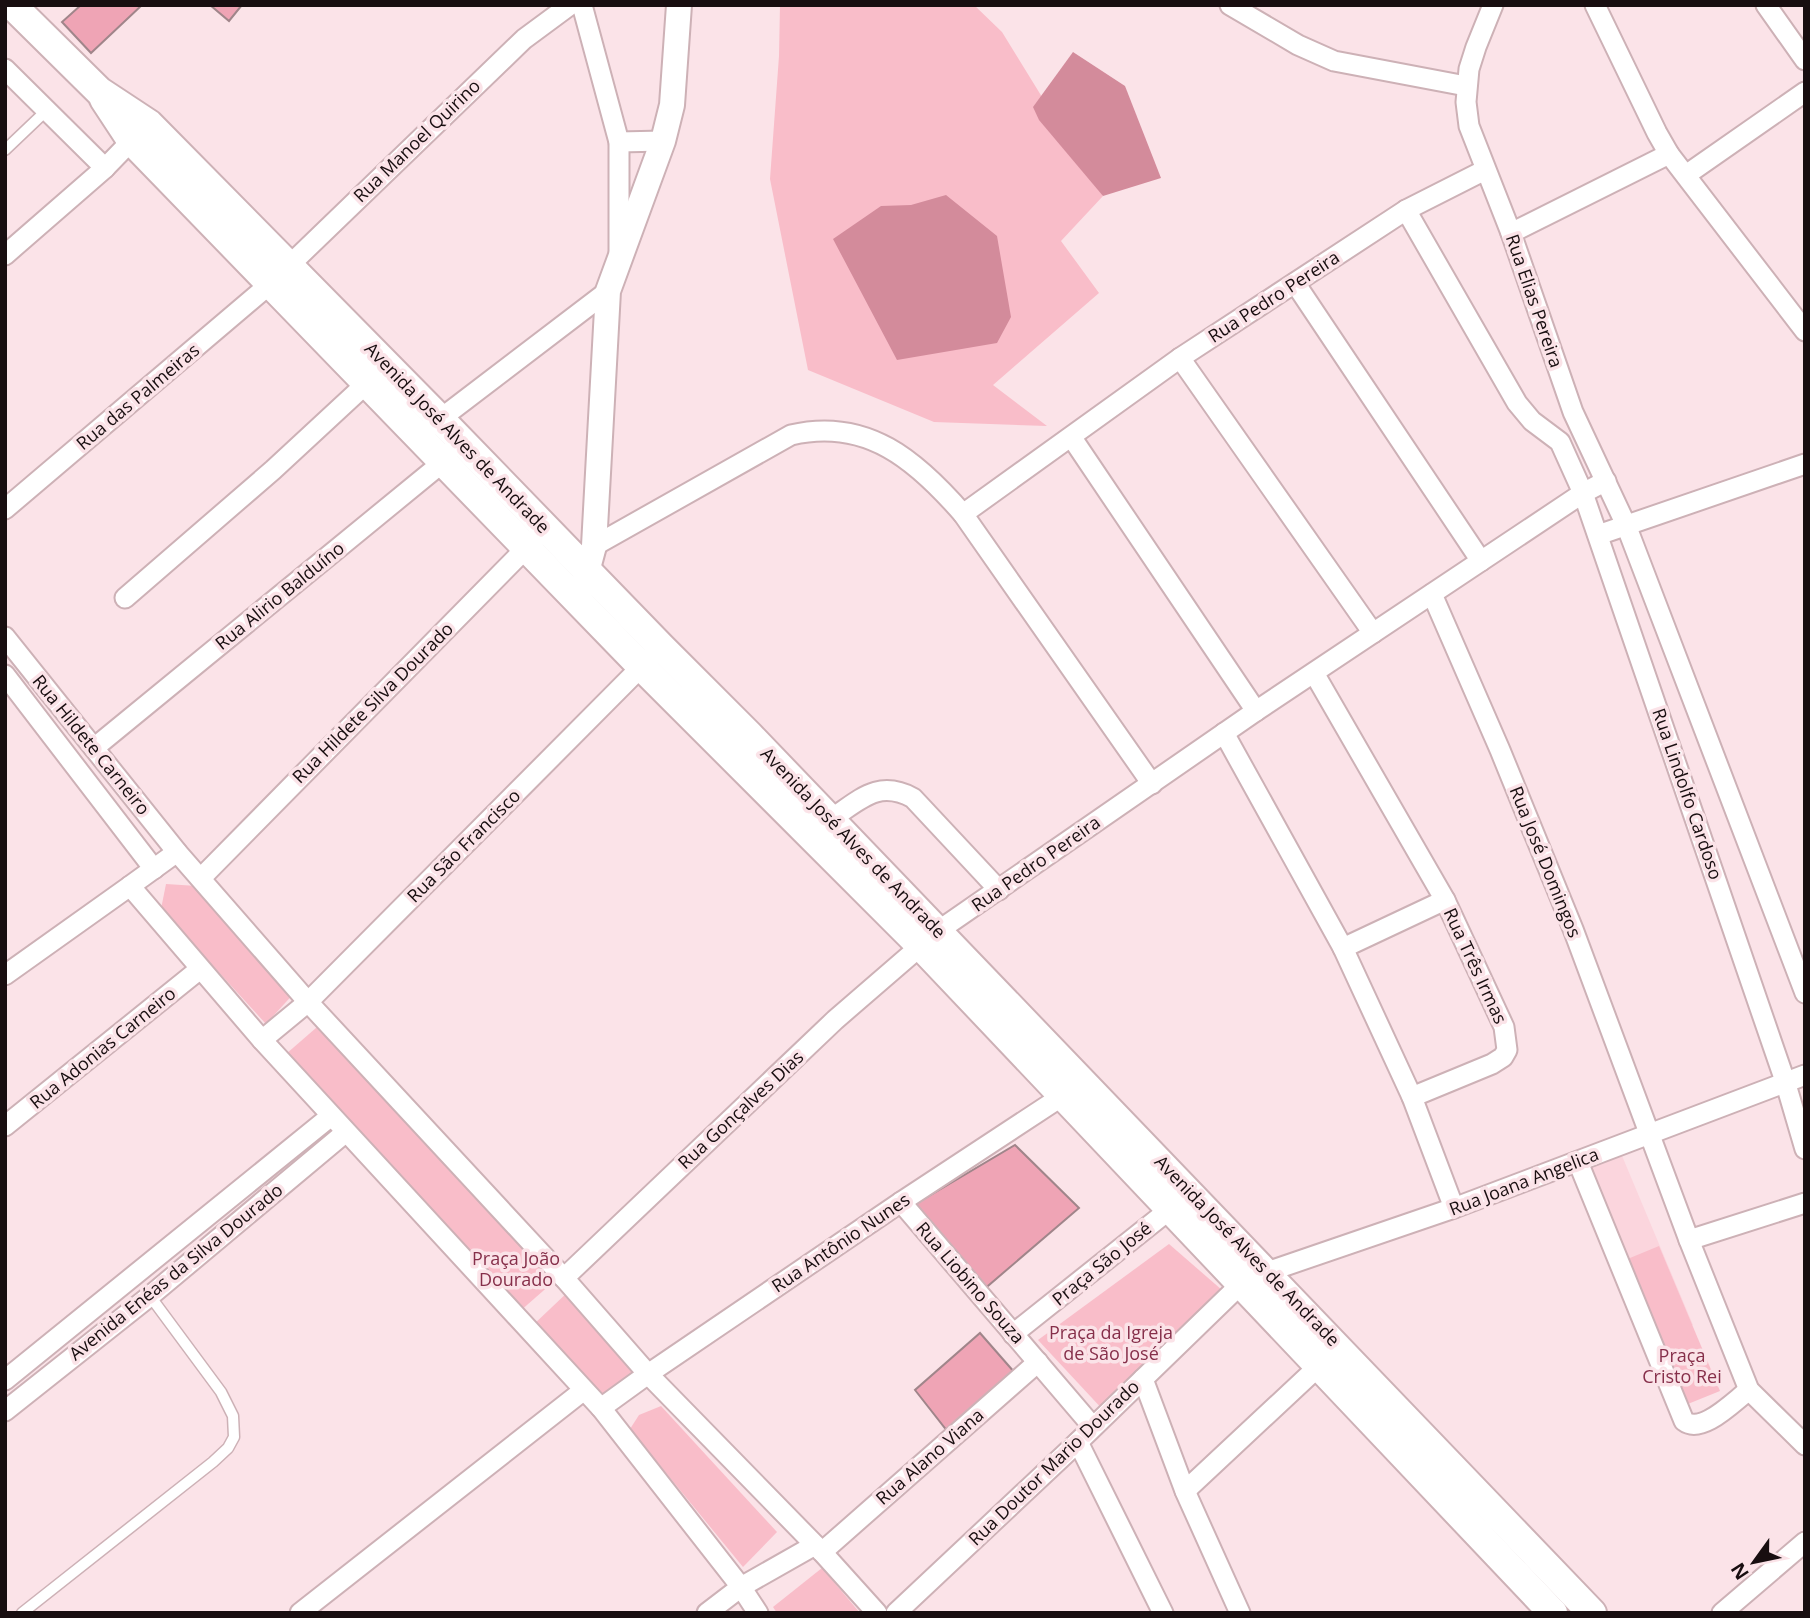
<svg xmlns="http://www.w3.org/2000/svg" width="1810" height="1618" font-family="'Open Sans',sans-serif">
	<rect width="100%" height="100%" fill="#fbe3e8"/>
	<path fill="#fbd5dd" d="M1620 1151 1693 1325 1645 1342 1574 1170Z"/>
	<g fill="#f9bdc9">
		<path d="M780 5H974L1002 32 1103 196 1061 241 1099 293 993 385 1047 426 934 422 808 370 770 179 779 56Z"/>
		<path d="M166 884 197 886 296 991 266 1024 161 909Z"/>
		<path d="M324 1021 559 1277 519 1312 286 1054Z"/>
		<path d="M1169 1244 1230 1297 1105 1412 1038 1340Z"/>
		<path d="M1659 1246 1720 1391 1673 1410 1613 1265Z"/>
		<path d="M570 1290 657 1380 609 1415 531 1327Z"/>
		<path d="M661 1406 777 1532 743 1567 630 1429 639 1415Z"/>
		<path d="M822 1568 860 1613H777L773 1607Z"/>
	</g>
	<g fill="#d38b9b">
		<path d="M1073 52 1125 86 1161 178 1103 196 1039 120 1033 107Z"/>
		<path d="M946 195 997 236 1011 317 997 343 897 360 833 239 881 206 911 205Z"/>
	</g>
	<g fill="#efa4b5" stroke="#a0858a" stroke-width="2">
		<path d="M81 5H142L91 53 62 22Z"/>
		<path d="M210 5H242L229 21Z"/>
		<path d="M1015 1145 1079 1208 982 1291 907 1209Z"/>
		<path d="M980 1333 1015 1373 948 1432 915 1390Z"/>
	</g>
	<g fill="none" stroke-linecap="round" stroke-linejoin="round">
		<g stroke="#cdb1b6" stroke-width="13">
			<g id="service">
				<path d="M5 150 47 110"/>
				<path d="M22 1613 213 1462 228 1448 234 1437 233 1416 221 1392 150 1296"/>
			</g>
		</g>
		<g stroke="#cdb1b6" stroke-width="23">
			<g id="minor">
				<path d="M582 5 619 142V251"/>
				<path d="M1230 5 1298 45 1334 61 1466 86"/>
				<path d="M1493 5 1476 47 1469 69 1466 102 1469 126 1511 233 1573 412 1626 525 1805 993"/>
				<path d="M1595 5 1657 133 1669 154 1805 331"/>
				<path d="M1766 5 1805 60"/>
				<path d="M5 69 105 168"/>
				<path d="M619 142 663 141"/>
				<path d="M1686 175 1805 92"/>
				<path d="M1406 210 1517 403 1532 421 1560 442 1583 493 1785 1081 1805 1149"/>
				<path d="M1511 233 1669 154"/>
				<path d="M5 255 105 168 139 133"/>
				<path d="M1295 283 1481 561"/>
				<path d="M1180 358 1373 633"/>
				<path d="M431 426 608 291"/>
				<path d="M1072 438 1256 711"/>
				<path d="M5 509 270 284 524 39 570 5"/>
				<path d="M963 514 1180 358 1406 210 1485 170"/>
				<path d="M1598 535 1805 464"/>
				<path d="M594 546 791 435C867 417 917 461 963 514L1152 784"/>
				<path d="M1432 594 1500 750 1573 929 1689 1240 1749 1390 1805 1445"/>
				<path d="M125 598 273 470 367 383"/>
				<path d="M5 637 177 852 308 1002 564 1278 648 1374 822 1552 877 1613"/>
				<path d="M1314 673 1445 900"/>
				<path d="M5 675 154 869"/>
				<path d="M1224 733 1343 948 1412 1097 1454 1208"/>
				<path d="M94 748 442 463 448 453"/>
				<path d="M831 819C860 800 878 779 913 798L999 890"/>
				<path d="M177 852 130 886 262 1040 601 1408 741 1587 758 1613"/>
				<path d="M201 878 535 539"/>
				<path d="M1343 948 1445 900 1504 1027 1507 1050 1503 1057 1492 1064 1412 1097"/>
				<path d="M5 975 130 886"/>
				<path d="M262 1040 308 1002 650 658"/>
				<path d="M5 1126 200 969"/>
				<path d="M1578 1162 1684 1421C1702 1435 1734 1401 1749 1390"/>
				<path d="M901 1202 1093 1427"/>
				<path d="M1689 1240 1805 1203"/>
				<path d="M564 1278 835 1020 938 931 1256 711 1583 493 1606 481"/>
				<path d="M1013 1334 1179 1202"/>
				<path d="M1143 1379 1185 1491 1240 1613"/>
				<path d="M5 1380 331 1116"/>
				<path d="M601 1408 648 1374 901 1202 1073 1089"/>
				<path d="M5 1411 150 1296 346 1132"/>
				<path d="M1078 1442 1163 1613"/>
				<path d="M1185 1491 1320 1365"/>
				<path d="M822 1552 1038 1362"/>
				<path d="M300 1613 584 1390"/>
				<path d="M707 1613 741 1587 815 1545"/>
				<path d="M896 1613 1078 1442 1241 1284 1267 1272 1454 1208 1805 1075"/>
				<path d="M1722 1613 1805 1542"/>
			</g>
		</g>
		<g stroke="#cdb1b6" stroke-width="28">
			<path id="tertiary" d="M583 587 594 546 608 291 663 141 672 105 679 5"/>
		</g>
		<g stroke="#cdb1b6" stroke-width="32">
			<g id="secondary">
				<path d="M12 5 99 91 149 124 440 419 661 647 749 735 1592 1613"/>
				<path d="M104 99 131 140 642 667 920 945 1553 1613"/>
			</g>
		</g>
		<use href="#service" stroke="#fff" stroke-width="10"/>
		<use href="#minor" stroke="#fff" stroke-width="19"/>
		<use href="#tertiary" stroke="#fff" stroke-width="24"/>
		<use href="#secondary" stroke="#fff" stroke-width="28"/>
	</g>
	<g text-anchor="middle" stroke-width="7" stroke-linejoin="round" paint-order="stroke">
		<g font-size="18" fill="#180e10" stroke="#fbe3e8">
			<text transform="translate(417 141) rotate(-44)" y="6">Rua Manoel Quirino</text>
			<text transform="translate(1274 297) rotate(-33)" y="6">Rua Pedro Pereira</text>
			<text transform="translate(1534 301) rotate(71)" y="6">Rua Elias Pereira</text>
			<text transform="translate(138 397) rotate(-40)" y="6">Rua das Palmeiras</text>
			<text transform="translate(457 438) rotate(46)" y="6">Avenida José Alves de Andrade</text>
			<text transform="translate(280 596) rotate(-39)" y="6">Rua Alirio Balduíno</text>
			<text transform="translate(373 703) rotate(-45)" y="6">Rua Hildete Silva Dourado</text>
			<text transform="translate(91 745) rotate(51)" y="6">Rua Hildete Carneiro</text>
			<text transform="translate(1687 794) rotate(71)" y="6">Rua Lindolfo Cardoso</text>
			<text transform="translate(853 843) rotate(46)" y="6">Avenida José Alves de Andrade</text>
			<text transform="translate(464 846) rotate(-45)" y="6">Rua São Francisco</text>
			<text transform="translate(1545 862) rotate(68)" y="6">Rua José Domingos</text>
			<text transform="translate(1036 864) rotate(-35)" y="6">Rua Pedro Pereira</text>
			<text transform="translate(1475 966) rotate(65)" y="6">Rua Três Irmas</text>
			<text transform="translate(103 1048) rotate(-39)" y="6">Rua Adonias Carneiro</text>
			<text transform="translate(741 1110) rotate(-43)" y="6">Rua Gonçalves Dias</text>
			<text transform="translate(1524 1182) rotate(-21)" y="6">Rua Joana Angelica</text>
			<text transform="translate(841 1243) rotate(-34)" y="6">Rua Antônio Nunes</text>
			<text transform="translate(1247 1251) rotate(46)" y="6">Avenida José Alves de Andrade</text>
			<text transform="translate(1102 1264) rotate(-39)" y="6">Praça São José</text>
			<text transform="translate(176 1272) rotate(-39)" y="6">Avenida Enéas da Silva Dourado</text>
			<text transform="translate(970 1283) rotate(49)" y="6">Rua Liobino Souza</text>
			<text transform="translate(930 1457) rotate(-41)" y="6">Rua Alano Viana</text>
			<text transform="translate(1054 1463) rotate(-44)" y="6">Rua Doutor Mario Dourado</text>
		</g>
		<g font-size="18" fill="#862f4a" stroke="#fbe3e8">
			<text x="516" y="1265">Praça João<tspan x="516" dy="21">Dourado</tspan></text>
			<text x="1111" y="1339">Praça da Igreja<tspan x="1111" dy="21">de São José</tspan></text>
			<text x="1682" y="1362">Praça<tspan x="1682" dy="21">Cristo Rei</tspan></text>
		</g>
	</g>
	<rect width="1810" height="1618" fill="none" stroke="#180e10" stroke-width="14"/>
	<g transform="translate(1754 1562) rotate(237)" stroke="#fbe3e8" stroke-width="5" paint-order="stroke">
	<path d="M0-5L12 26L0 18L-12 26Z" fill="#180e10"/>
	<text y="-10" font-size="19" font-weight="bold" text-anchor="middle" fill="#180e10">N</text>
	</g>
</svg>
